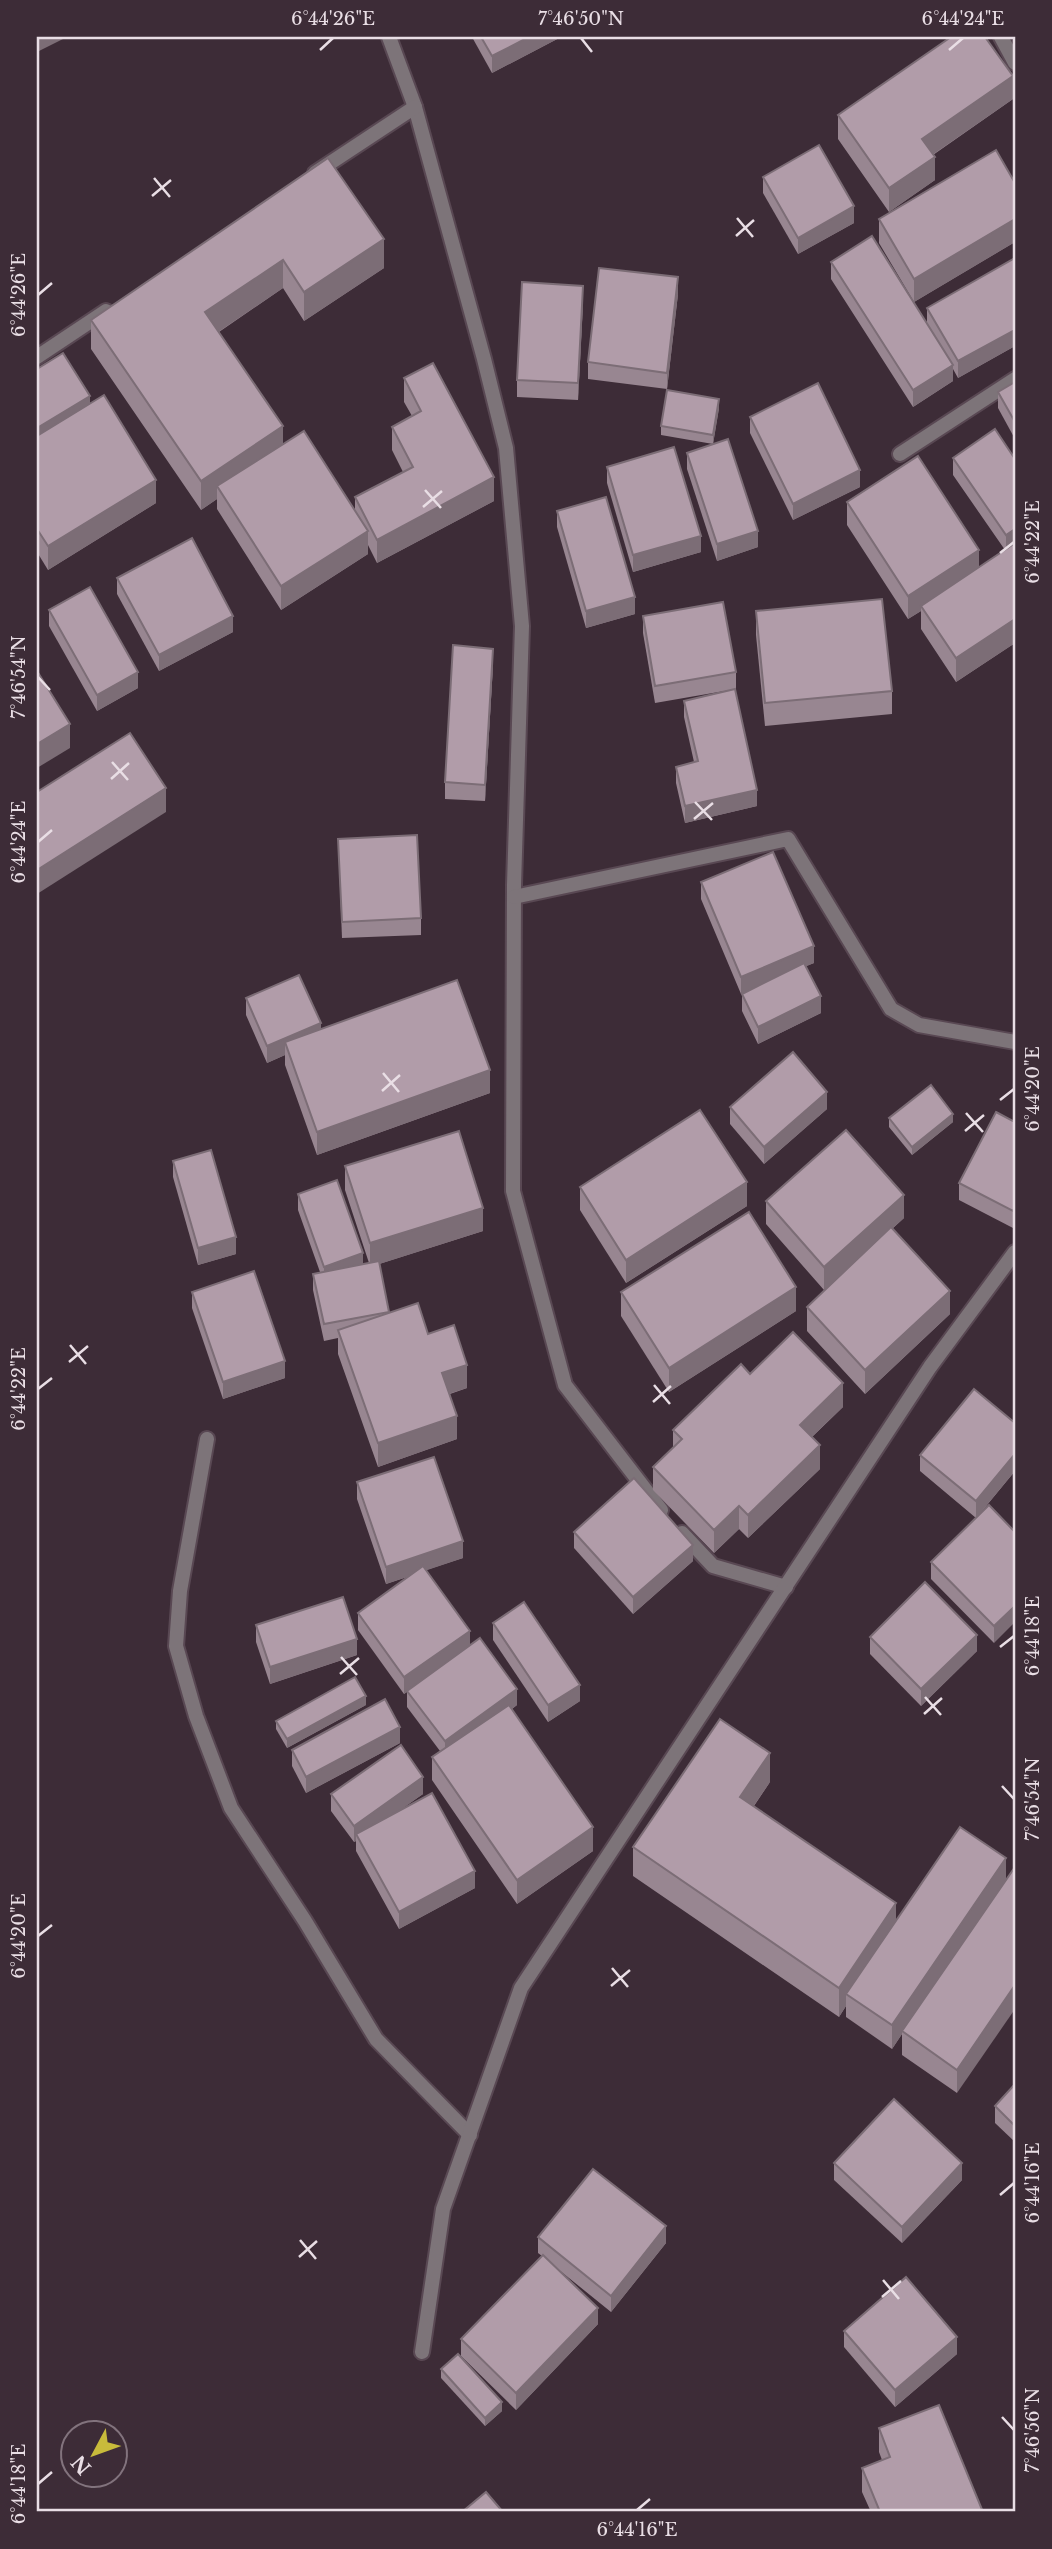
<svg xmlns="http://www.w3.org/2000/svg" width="1052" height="2549" font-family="'Libre Baskerville',serif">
	<rect width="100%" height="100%" fill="#3d2c37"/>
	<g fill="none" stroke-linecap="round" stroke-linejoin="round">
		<g stroke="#594853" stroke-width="18">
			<g id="street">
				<path d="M389 37 415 107 484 359 506 448 522 626 514 885 513 1191 565 1385 661 1510"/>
				<path d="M1001 37 1015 63"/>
				<path d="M315 173 415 107"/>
				<path d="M37 357 106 311"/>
				<path d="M900 454 1015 379"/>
				<path d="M514 897 788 839 891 1009 919 1025 1015 1042"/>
				<path d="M207 1439 180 1591 176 1646 196 1716 231 1808 305 1921 376 2039 470 2135"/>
				<path d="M682 1533 713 1566 786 1587"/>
				<path d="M422 2352 443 2209 521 1988 930 1367 1015 1252"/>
			</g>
		</g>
		<use href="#street" stroke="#7d7479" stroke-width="14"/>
	</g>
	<g fill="#988691">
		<path d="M472 37H561L492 73Z"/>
		<path d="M1013 99 933 155 935 180 889 212 838 139V115Z"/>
		<path d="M328 158 384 268 304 321 283 288 219 332 283 444 355 511V497L403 472 392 450V427L412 416 404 402V378L494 501 377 563 368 545V554L281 610 217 509V499L201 510 91 349V320Z"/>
		<path d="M763 177 854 223 798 254 763 193Z"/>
		<path d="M1015 183V242L914 302 879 243V219Z"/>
		<path d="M1015 258V346L958 378 953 369V381L913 407 831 279V262L927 324V308Z"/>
		<path d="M678 294 667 389 588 379V362Z"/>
		<path d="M583 303 578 400 517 397V380Z"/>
		<path d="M37 369 90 404 156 503 48 570 37 552Z"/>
		<path d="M1015 382V439L998 408V392Z"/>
		<path d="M719 408 713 444 661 435V426Z"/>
		<path d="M750 417 860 487 793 520 750 433Z"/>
		<path d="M687 453 758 547 717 561 687 469Z"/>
		<path d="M953 458 1015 459V643L956 682 921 629V611L908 619 847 525V502L979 567 1005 550 953 475Z"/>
		<path d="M607 467 701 552 633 572 607 483Z"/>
		<path d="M557 511 635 614 586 628 557 527Z"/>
		<path d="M117 578 233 632 159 671 117 594Z"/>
		<path d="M49 610 138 688 97 711 49 626Z"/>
		<path d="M756 611 892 691V714L765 726 756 635Z"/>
		<path d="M643 616 736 672V689L655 703 643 633Z"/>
		<path d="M493 665 485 801 445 799V782Z"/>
		<path d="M684 701 757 806 685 823 676 783V767L694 762 684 717Z"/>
		<path d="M338 839 421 918V935L342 938Z"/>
		<path d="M701 882 814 963 806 966 821 1013 758 1044 742 1011V994L752 989 741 994 701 899Z"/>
		<path d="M246 998 321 1029 490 1093 317 1155 285 1065V1055L267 1063 246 1015Z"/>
		<path d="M730 1107 827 1109 764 1164 730 1124Z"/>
		<path d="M889 1118 953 1122 912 1155 889 1127Z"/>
		<path d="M1015 1122 1013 1228 959 1200V1183Z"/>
		<path d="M173 1161 236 1254 198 1265 173 1177Z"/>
		<path d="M345 1166 483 1231 379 1264 389 1313 428 1334 467 1388 450 1394 457 1439 378 1467 338 1354V1338L324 1341 313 1290V1274L320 1272 298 1210V1194L363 1264 369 1263 345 1190Z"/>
		<path d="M580 1187 747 1206 626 1283 580 1210Z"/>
		<path d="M766 1201 904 1218 892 1229 950 1314 865 1394 807 1331V1307L847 1269 824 1290 766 1224Z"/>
		<path d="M192 1292 285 1378 223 1399 192 1308Z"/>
		<path d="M621 1292 796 1311 669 1392 621 1316Z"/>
		<path d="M750 1374 843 1407 812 1437 820 1469 748 1538 739 1529 714 1553 653 1490V1467L673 1448V1430Z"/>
		<path d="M920 1455 1015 1471 978 1516 1015 1532 994 1643 931 1579V1562L976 1518 920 1471Z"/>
		<path d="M357 1482 463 1558 426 1570 470 1645 517 1705 512 1709 593 1851 517 1904 432 1780V1757L440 1751 407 1707V1692L404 1694 358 1630V1613L410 1576 386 1584 357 1499Z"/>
		<path d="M574 1532 693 1561 633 1614 574 1548Z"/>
		<path d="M493 1623 580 1701 548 1722 493 1640Z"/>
		<path d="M256 1625 357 1655 270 1684 256 1642Z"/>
		<path d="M870 1637 977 1651 921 1706 870 1654Z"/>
		<path d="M366 1705 287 1748 276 1729V1721Z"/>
		<path d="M400 1743 306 1793 292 1766V1750Z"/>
		<path d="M770 1782 754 1806 896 1921 960 1827 957 2093 902 2055V2034L892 2049 846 2017V2006L839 2017 633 1876V1847Z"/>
		<path d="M331 1794H423L400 1810 475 1888 399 1929 356 1851V1841L354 1842 331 1811Z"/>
		<path d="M1015 2084V2142L995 2123V2106Z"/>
		<path d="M834 2163 962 2180 902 2243 834 2180Z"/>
		<path d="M538 2237 666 2243 611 2312 559 2270 598 2324 516 2410 461 2356V2339L542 2256 538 2253Z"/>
		<path d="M844 2331 957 2354 895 2407 844 2347Z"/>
		<path d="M441 2369 502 2411 485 2426 441 2378Z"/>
		<path d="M879 2428 983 2512H871L862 2492V2468L882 2460 879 2452Z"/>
	</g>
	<g fill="#7c6d76">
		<path d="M37 37H67L37 52Z"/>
		<path d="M529 37H561L492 73V56Z"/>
		<path d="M1013 76V99L922 162V139Z"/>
		<path d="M935 157V180L889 212V188Z"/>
		<path d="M854 206V223L798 254V238Z"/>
		<path d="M1015 219V242L914 302V279Z"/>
		<path d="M384 239V268L304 321V292Z"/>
		<path d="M283 260V288L205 341V312Z"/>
		<path d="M678 277V294L667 389V373Z"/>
		<path d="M583 286V303L578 400V383Z"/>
		<path d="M1015 330V346L958 378V361Z"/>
		<path d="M953 365V381L913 407V390Z"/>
		<path d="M90 396V413L37 445V428Z"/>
		<path d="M719 399V408L713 444V435Z"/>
		<path d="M283 426V455L217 486V499L201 510V481Z"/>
		<path d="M860 470V487L793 520V504Z"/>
		<path d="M494 477V501L377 563V540Z"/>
		<path d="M156 480V503L48 570V546Z"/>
		<path d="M1015 529V545L1006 552V535Z"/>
		<path d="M368 531V554L281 610V586Z"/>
		<path d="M758 531V547L717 561V544Z"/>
		<path d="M701 536V552L633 572V555Z"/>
		<path d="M979 550V574L921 606V611L908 619V596Z"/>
		<path d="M635 597V614L586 628V611Z"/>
		<path d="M233 616V632L159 671V655Z"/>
		<path d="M1015 619V643L956 682V658Z"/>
		<path d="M493 649V665L485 801V785Z"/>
		<path d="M138 672V688L97 711V695Z"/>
		<path d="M70 724V748L37 768V744Z"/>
		<path d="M166 788V812L37 894V870Z"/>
		<path d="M757 790V806L685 823V806Z"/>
		<path d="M814 946V963L741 994V977Z"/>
		<path d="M821 996V1013L758 1044V1027Z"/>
		<path d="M321 1023V1040L285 1042V1055L267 1063V1046Z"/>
		<path d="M490 1070V1093L317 1155V1132Z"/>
		<path d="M827 1092V1109L764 1164V1147Z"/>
		<path d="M953 1114V1122L912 1155V1147Z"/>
		<path d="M747 1182V1206L626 1283V1260Z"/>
		<path d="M904 1195V1218L824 1290V1267Z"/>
		<path d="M1015 1207V1223L1013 1228V1211Z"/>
		<path d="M483 1208V1231L370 1267V1243Z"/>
		<path d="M236 1237V1254L198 1265V1248Z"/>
		<path d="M363 1253V1270L324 1284V1267Z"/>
		<path d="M796 1287V1311L669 1392V1368Z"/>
		<path d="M950 1291V1314L865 1394V1370Z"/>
		<path d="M285 1361V1378L223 1399V1382Z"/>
		<path d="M467 1365V1388L442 1396V1373Z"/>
		<path d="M843 1383V1407L800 1448V1425Z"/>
		<path d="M457 1416V1439L378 1467V1443Z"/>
		<path d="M820 1445V1469L748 1538V1515Z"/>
		<path d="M1015 1454V1471L976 1518V1501Z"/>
		<path d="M739 1506V1529L714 1553V1530Z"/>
		<path d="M463 1541V1558L386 1584V1567Z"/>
		<path d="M693 1545V1561L633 1614V1597Z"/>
		<path d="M1015 1606V1622L994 1643V1626Z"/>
		<path d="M470 1631V1647L404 1694V1677Z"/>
		<path d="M977 1635V1651L921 1706V1689Z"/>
		<path d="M357 1639V1655L270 1684V1667Z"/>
		<path d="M580 1685V1701L548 1722V1705Z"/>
		<path d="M517 1689V1705L445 1758V1741Z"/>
		<path d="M366 1696V1705L287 1748V1739Z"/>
		<path d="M400 1727V1743L306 1793V1777Z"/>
		<path d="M770 1753V1782L740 1826V1797Z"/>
		<path d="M423 1777V1794L359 1839 356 1834V1841L354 1842V1826Z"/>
		<path d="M593 1827V1851L517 1904V1880Z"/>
		<path d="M1006 1858V1881L902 2031V2034L892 2049V2025Z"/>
		<path d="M475 1871V1888L399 1929V1912Z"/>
		<path d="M896 1903V1932L846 1994V2006L839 2017V1988Z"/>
		<path d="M1015 1985V2009L957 2093V2070Z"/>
		<path d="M962 2163V2180L902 2243V2227Z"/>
		<path d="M666 2226V2243L611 2312V2296Z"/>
		<path d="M598 2308V2324L516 2410V2393Z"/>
		<path d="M957 2337V2354L895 2407V2390Z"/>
		<path d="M502 2402V2411L485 2426V2418Z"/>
	</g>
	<g fill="#b19ca9" stroke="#7c6d76" stroke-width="2">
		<path d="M481 37H529L492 56Z"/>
		<path d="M951 37H985L1013 76 922 139 935 157 889 188 838 115Z"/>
		<path d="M819 145 854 206 798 238 763 177Z"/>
		<path d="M996 150 1015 183V219L914 279 879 219Z"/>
		<path d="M328 158 384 239 304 292 283 260 205 312 283 426 201 481 91 320Z"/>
		<path d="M872 236 953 365 913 390 831 262Z"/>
		<path d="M1015 258V330L958 361 927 308Z"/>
		<path d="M599 268 678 277 667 373 588 362Z"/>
		<path d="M522 282 583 286 578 383 517 380Z"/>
		<path d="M63 353 90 396 37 428V369Z"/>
		<path d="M433 363 494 477 377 540 355 497 413 467 392 427 421 411 404 378Z"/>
		<path d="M1015 382V422L998 392Z"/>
		<path d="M818 383 860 470 793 504 750 417Z"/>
		<path d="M667 390 719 399 713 435 661 426Z"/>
		<path d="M104 395 156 480 48 546 37 529V436Z"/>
		<path d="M995 429 1015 459V529L1006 535 953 458Z"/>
		<path d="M304 431 368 531 281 586 217 486Z"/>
		<path d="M728 439 758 531 717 544 687 453Z"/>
		<path d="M674 447 701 536 633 555 607 467Z"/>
		<path d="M918 456 979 550 908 596 847 502Z"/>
		<path d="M606 497 635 597 586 611 557 511Z"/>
		<path d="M192 538 233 616 159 655 117 578Z"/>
		<path d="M1015 543V619L956 658 921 606Z"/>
		<path d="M90 587 138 672 97 695 49 610Z"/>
		<path d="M882 599 892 691 765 703 756 611Z"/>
		<path d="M723 602 736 672 655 686 643 616Z"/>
		<path d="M453 645 493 649 485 785 445 782Z"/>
		<path d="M37 671 70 724 37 744Z"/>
		<path d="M735 689 757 790 685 806 676 767 698 761 684 701Z"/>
		<path d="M130 733 166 788 37 870V792Z"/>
		<path d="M417 835 421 918 342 922 338 839Z"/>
		<path d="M773 852 814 946 741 977 701 882Z"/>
		<path d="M804 963 821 996 758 1027 742 994Z"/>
		<path d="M299 975 321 1023 267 1046 246 998Z"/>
		<path d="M457 980 490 1070 317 1132 285 1042Z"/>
		<path d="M793 1052 827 1092 764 1147 730 1107Z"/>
		<path d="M931 1085 953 1114 912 1147 889 1118Z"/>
		<path d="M700 1110 747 1182 626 1260 580 1187Z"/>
		<path d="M996 1112 1015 1122V1207L1013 1211 959 1183Z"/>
		<path d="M846 1130 904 1195 824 1267 766 1201Z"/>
		<path d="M459 1131 483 1208 370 1243 345 1166Z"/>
		<path d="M211 1150 236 1237 198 1248 173 1161Z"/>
		<path d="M337 1180 363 1253 324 1267 298 1194Z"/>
		<path d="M749 1212 796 1287 669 1368 621 1292Z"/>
		<path d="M891 1227 950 1291 865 1370 807 1307Z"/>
		<path d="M379 1261 389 1312 324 1324 313 1274Z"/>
		<path d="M254 1271 285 1361 223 1382 192 1292Z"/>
		<path d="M418 1303 428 1334 454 1325 467 1365 442 1373 457 1416 378 1443 338 1330Z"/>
		<path d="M793 1332 843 1383 800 1425 820 1445 748 1515 739 1506 714 1530 653 1467 682 1439 673 1430 741 1364 750 1374Z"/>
		<path d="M974 1389 1015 1423V1454L976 1501 920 1455Z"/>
		<path d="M434 1457 463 1541 386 1567 357 1482Z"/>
		<path d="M634 1478 693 1545 633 1597 574 1532Z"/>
		<path d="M989 1505 1015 1532V1606L994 1626 931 1562Z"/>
		<path d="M423 1566 470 1631 404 1677 358 1613Z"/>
		<path d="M925 1582 977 1635 921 1689 870 1637Z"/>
		<path d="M343 1597 357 1639 270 1667 256 1625Z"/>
		<path d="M524 1602 580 1685 548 1705 493 1623Z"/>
		<path d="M480 1638 517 1689 445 1741 407 1691Z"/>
		<path d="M355 1677 366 1696 287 1739 276 1721Z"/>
		<path d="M385 1699 400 1727 306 1777 292 1750Z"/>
		<path d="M509 1705 593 1827 517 1880 432 1757Z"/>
		<path d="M720 1719 770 1753 740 1797 896 1903 839 1988 633 1847Z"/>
		<path d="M401 1745 423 1777 354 1826 331 1794Z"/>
		<path d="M432 1793 475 1871 399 1912 356 1834Z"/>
		<path d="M960 1827 1006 1858 892 2025 846 1994Z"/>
		<path d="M1015 1867V1985L957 2070 902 2031Z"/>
		<path d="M1015 2084V2126L995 2106Z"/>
		<path d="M894 2099 962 2163 902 2227 834 2163Z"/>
		<path d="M593 2169 666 2226 611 2296 538 2237Z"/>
		<path d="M543 2255 598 2308 516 2393 461 2339Z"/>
		<path d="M906 2277 957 2337 895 2390 844 2331Z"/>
		<path d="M458 2354 502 2402 485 2418 441 2369Z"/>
		<path d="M939 2405 983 2512H880L862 2468 890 2457 879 2428Z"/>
		<path d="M486 2492 503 2512H462Z"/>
	</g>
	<path fill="none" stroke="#e9dee5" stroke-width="2.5" d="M581 38 592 52M320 50 333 38M949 50 963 38M154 178 170 197M152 196 171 180M737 218 753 237M736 236 754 220M38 295 52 283M425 490 441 508M423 507 442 491M1000 553 1014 542M38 677 50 690M112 762 128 780M111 779 129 763M695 802 712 820M694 819 713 803M38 842 52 830M383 1073 399 1092M382 1091 400 1075M1000 1100 1014 1089M966 1113 983 1132M965 1131 984 1115M70 1345 86 1364M69 1362 88 1346M654 1385 670 1404M38 1389 52 1378M653 1402 671 1386M1000 1647 1014 1636M341 1657 357 1675M340 1674 359 1658M925 1697 941 1715M924 1714 942 1698M1002 1786 1014 1799M38 1936 52 1925M612 1968 628 1987M611 1986 630 1970M1000 2195 1014 2183M300 2240 316 2259M299 2257 317 2241M883 2280 899 2299M882 2297 901 2281M1002 2417 1014 2430M38 2484 52 2472M637 2510 650 2499"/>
	<rect width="1052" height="2549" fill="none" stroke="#3d2c37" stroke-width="77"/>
	<g transform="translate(94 2454) rotate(229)"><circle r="33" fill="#3d2c37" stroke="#82737d" stroke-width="2"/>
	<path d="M0-5L12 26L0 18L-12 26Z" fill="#c8bb3b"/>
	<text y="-10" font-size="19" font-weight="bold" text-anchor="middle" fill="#e9dee5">N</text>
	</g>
	<rect x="38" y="38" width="976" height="2472" fill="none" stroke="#e9dee5" stroke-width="2.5"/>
	<g font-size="18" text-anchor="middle" fill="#e9dee5">
		<text x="333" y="25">6°44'26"E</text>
		<text x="581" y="25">7°46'50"N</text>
		<text x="963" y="25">6°44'24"E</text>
		<text transform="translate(19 295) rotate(-90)" y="6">6°44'26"E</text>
		<text transform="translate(1033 542) rotate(-90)" y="6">6°44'22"E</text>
		<text transform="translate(19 677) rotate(-90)" y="6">7°46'54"N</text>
		<text transform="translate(19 842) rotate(-90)" y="6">6°44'24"E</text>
		<text transform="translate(1033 1089) rotate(-90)" y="6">6°44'20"E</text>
		<text transform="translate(19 1389) rotate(-90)" y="6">6°44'22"E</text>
		<text transform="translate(1033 1636) rotate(-90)" y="6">6°44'18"E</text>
		<text transform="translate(1033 1799) rotate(-90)" y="6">7°46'54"N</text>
		<text transform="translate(19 1936) rotate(-90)" y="6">6°44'20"E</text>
		<text transform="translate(1033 2183) rotate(-90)" y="6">6°44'16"E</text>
		<text transform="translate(1033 2430) rotate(-90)" y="6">7°46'56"N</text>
		<text transform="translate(19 2484) rotate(-90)" y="6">6°44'18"E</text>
		<text x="637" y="2536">6°44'16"E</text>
	</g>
</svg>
